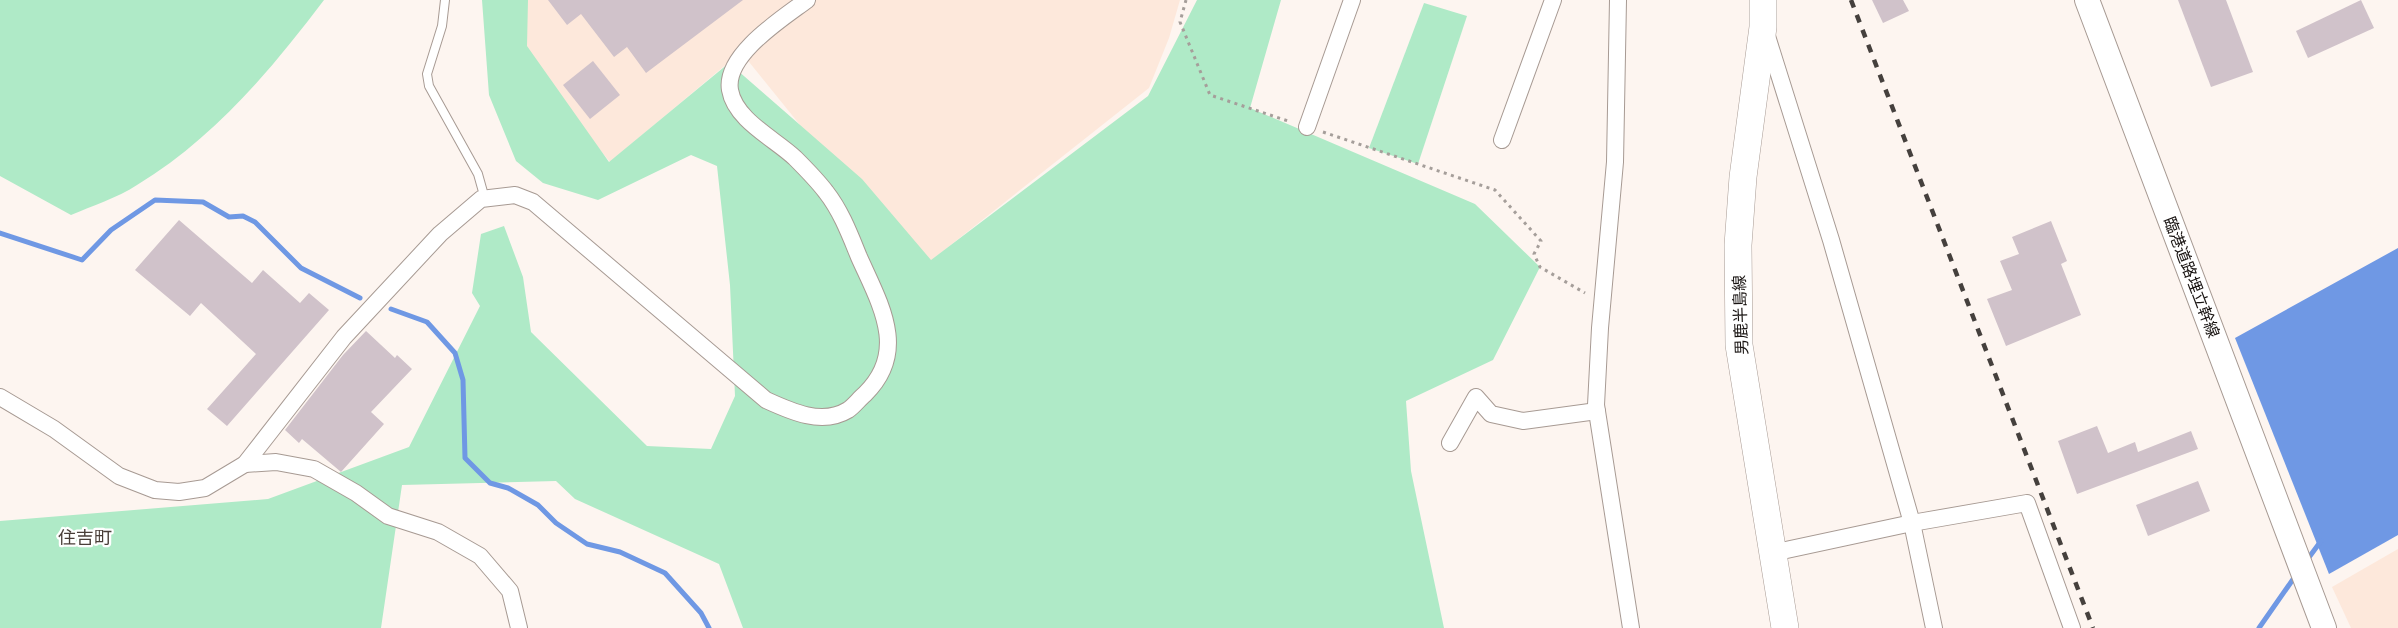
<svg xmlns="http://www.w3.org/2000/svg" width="2398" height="628" font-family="'Noto Sans','Noto Sans JP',sans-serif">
	<rect width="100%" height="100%" fill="#fdf5f0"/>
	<g fill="#fde8db">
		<path d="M511 0H1180L1169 38 1149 88 918 271 741 52 610 162 512 43Z"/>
		<path d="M2398 549V628H2351L2332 587Z"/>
	</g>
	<g fill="#afeac7">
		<path d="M0 0H324C271 70 214 138 137 185 117 198 92 206 71 215L0 176Z"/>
		<path d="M482 0H528L527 46 609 162 729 63 862 179 931 260 1148 96 1197 0H1281L1250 108 1475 204 1540 267 1493 360 1406 401 1411 471 1444 628H743L719 564 575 499 556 481 402 485 381 628H0V521L268 499 409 447 480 306 472 293 481 234 504 226 523 277 531 332 647 446 711 449 735 396 730 285 717 166 691 155 598 200 543 183 516 161 489 95Z"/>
		<path d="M1424 3 1467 16 1418 164 1369 148Z"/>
	</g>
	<path fill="#6f98e4" d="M2398 248V535L2329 574 2235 338Z"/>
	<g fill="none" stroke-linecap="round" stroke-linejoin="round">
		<g stroke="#6f98e4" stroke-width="5">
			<path d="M0 233 82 260 111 230 155 200 203 202 229 217 243 216 255 222 301 268 360 298"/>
			<path d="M391 309 427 322 455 353 463 380 465 458 490 483 508 488 538 505 556 523 587 544 620 552 665 573 701 613 709 628"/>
			<path d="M2307 560 2321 541"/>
			<path d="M2259 628 2296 575"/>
		</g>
	</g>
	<g fill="#d0c2ca">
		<path d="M548 0H743L646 73 627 47 614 57 581 14 567 25Z"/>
		<path d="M1872 0H1903L1909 11 1883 23Z"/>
		<path d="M2178 0H2226L2253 72 2211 87Z"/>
		<path d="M2361 0 2374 28 2308 58 2296 31Z"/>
		<path d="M593 61 620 95 590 119 563 85Z"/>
		<path d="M179 220 252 283 263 270 300 303 309 293 329 310 227 426 207 409 256 354 201 303 190 316 135 270Z"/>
		<path d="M2051 221 2067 261 2061 264 2081 315 2006 346 1987 299 2012 290 2000 261 2019 254 2012 237Z"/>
		<path d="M366 331 395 358 397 355 412 369 371 412 384 424 341 472 302 439 299 443 285 430 343 355Z"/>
		<path d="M2097 426 2108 453 2135 442 2138 452 2191 431 2198 449 2077 494 2058 441Z"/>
		<path d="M2198 481 2210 511 2148 536 2136 505Z"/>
	</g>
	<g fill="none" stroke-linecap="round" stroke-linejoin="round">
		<g stroke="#a79a93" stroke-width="10">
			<path id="lane" d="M445 0 442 26 427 74 429 86 478 174 485 199"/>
		</g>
		<g stroke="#a79a93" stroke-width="18">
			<g id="street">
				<path d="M1618 0 1615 162 1600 328 1596 405 1631 628"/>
				<path d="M1766 33 1831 240 1912 523 1934 628"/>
				<path d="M1307 127 1352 0"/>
				<path d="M1502 140 1553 0"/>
				<path d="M0 397 54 429 119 476 155 490 179 492 205 488 245 464 344 337 440 234 481 199 515 195 533 202 766 400C790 411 822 426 848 410 854 406 859 399 865 394 909 351 880 304 859 257 850 235 841 211 826 192 817 180 806 169 795 158 775 139 735 120 730 90 724 55 783 18 807 0"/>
				<path d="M1450 443 1476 397 1491 414 1523 421 1597 411"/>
				<path d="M245 464 276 462 314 469 356 493 388 516 438 532 480 556 510 591 519 628"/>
				<path d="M1772 553 1912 523 2027 503 2072 628"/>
			</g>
		</g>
		<g stroke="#a79a93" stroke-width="26">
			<path id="secondary" d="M2087 0 2324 628"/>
		</g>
		<g stroke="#a79a93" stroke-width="28">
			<path id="primary" d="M1763 0V27L1743 177 1738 245 1739 345 1785 628"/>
		</g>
		<g stroke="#a59e9a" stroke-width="3" stroke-dasharray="3 4.5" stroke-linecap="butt">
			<path d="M1186 0 1180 22 1210 95 1291 122"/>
			<path d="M1323 132 1495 190 1541 241 1534 254 1540 267 1585 293"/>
		</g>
		<use href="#lane" stroke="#fff" stroke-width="8"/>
		<use href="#street" stroke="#fff" stroke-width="16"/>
		<use href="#secondary" stroke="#fff" stroke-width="24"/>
		<use href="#primary" stroke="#fff" stroke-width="27"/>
		<path stroke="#45403d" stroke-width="4.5" stroke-dasharray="8 8" stroke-linecap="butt" d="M1851 0 2093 628"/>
	</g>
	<g text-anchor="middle" stroke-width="4.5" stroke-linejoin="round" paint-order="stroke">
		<g font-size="16" fill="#181311" stroke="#fff">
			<text transform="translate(2192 277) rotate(69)" y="6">臨港道路埋立幹線</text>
			<text transform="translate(1740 315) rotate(-92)" y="6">男鹿半島線</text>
		</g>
		<g font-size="18" fill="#493e38" stroke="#fff">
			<text x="85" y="544">住吉町</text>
		</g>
	</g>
</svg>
